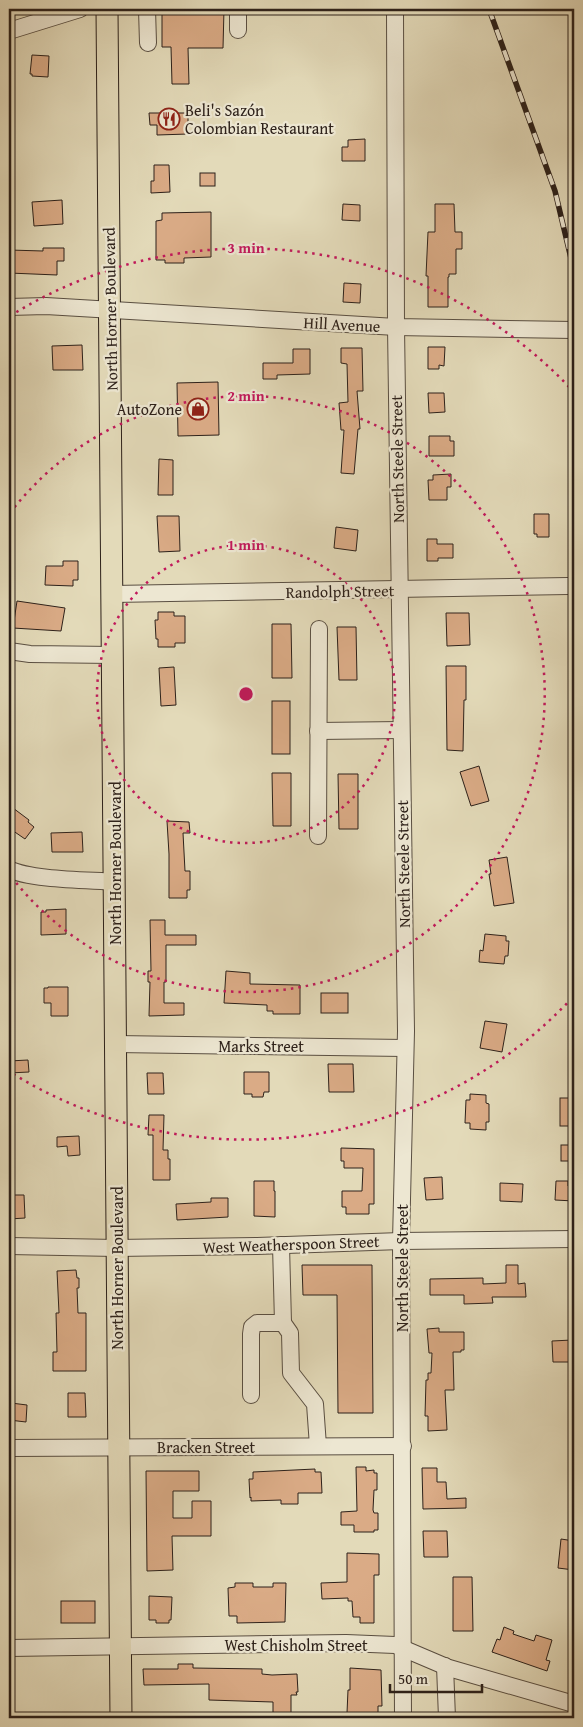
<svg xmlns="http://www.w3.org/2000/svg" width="583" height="1727" font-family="'Gentium Book Plus',serif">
	<rect width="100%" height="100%" fill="#e3dab9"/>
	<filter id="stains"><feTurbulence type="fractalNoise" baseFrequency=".004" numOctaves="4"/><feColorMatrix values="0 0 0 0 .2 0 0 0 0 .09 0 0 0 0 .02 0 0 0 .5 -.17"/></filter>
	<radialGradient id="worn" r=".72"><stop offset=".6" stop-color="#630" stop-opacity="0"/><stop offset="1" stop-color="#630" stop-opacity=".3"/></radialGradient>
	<g fill="#daab86" stroke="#2d211a">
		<path d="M162 9H224L223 48H188L189 84H172L171 47H162Z"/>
		<path d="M32 55 49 56 48 77 32 76V74H30Z"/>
		<path d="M149 113H188V134L157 135V125H150Z"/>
		<path d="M365 139V161H342V147H348V140Z"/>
		<path d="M154 165H169L170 192 151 193V181H154Z"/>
		<rect x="200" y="173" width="15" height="13"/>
		<path d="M62 200 63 224 34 226 32 202Z"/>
		<path d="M343 204 360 205V221L342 220Z"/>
		<path d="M435 204H454L455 232H462V249H456V274H449V277H448V307H428V276H426L428 232H435Z"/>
		<path d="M211 212V257L184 258V263H165V260H156V221L162 220V213Z"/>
		<path d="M43 248H64V261H57V275L9 273V250L43 251Z"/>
		<path d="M344 283 361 284 360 303 343 302Z"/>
		<path d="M82 345 83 370H53L52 346Z"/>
		<path d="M428 347H445L444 366 439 365V369H428Z"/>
		<path d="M341 348H362L363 391H357L360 429H358L354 474 341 473 344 430H341L339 403 348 402 347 364 341 363Z"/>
		<path d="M293 349H310V374L277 375V379H263V363H293Z"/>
		<path d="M218 382 219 435 178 436 177 383Z"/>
		<path d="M428 393H444L445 412 429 413Z"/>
		<path d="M429 436H450V441H454V456H429Z"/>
		<path d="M159 459 173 460V495H158Z"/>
		<path d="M451 474V487H447V500H429L428 480H433V475Z"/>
		<path d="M534 514H549V537H537V534H534Z"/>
		<path d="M157 516H179L180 551 159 552Z"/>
		<path d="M336 527 358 530 356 551 334 548Z"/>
		<path d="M427 539H437V544H453V558H438V561H427Z"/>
		<path d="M63 561H78V580H73V586L45 585 46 566H63Z"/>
		<path d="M17 601 65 608 61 631 13 628Z"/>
		<path d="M158 612H174V616H185V643H175V647H158V639H156L155 620H158Z"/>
		<path d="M446 613H469L470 645 447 646Z"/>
		<path d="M272 624H291L292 678H272Z"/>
		<path d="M337 627H356L357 680H339Z"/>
		<path d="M446 666H466V700H464L463 751 447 750Z"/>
		<path d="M174 667 176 705 161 706 159 668Z"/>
		<rect x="272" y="701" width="18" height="53"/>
		<path d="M479 766 489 801 471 806 460 772Z"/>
		<path d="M272 773H291V826H273Z"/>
		<path d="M338 774H358V829H339Z"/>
		<path d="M9 805 29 820 28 822 34 827 25 839 9 828Z"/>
		<path d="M167 821 189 822 190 833H183L185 871H190V890H187V898H169V854Z"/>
		<path d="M82 832 83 852H52L51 833Z"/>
		<path d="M507 857 514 903 494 906 489 874H491L489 860Z"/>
		<path d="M66 909V934L41 935V912H46V910Z"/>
		<path d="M150 920H165V935H196V945H166V982H164V1003H184V1015L149 1016 150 982H148V971H151Z"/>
		<path d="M485 934 506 936V941H509L508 956H505L504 964 479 962 480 950 483 951Z"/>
		<path d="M226 971 250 973V984L300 985V1014H273V1011H267V1005L224 1003Z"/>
		<path d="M48 987H68V1016H51V1003H44V988H48Z"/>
		<rect x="321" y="993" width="27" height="20"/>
		<path d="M485 1021 507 1024 502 1052 480 1048Z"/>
		<path d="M28 1060 29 1072 9 1073V1061Z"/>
		<path d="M328 1064H353L354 1092H329Z"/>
		<path d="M244 1072H269V1092H264L263 1097H252V1094H244Z"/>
		<path d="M147 1073H163L164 1094H148Z"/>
		<path d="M470 1094 486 1095V1103L489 1104V1122H486V1130L470 1129V1123H465L466 1100H470Z"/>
		<rect x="560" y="1098" width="14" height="28"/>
		<path d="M149 1115H164L163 1150H168V1159H170V1180H153V1135H148Z"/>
		<path d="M79 1136 80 1155 68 1156 67 1146 57 1147V1137Z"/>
		<rect x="561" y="1145" width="13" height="16"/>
		<path d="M341 1148 374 1149V1204H369V1214H346V1207H342V1191H362L363 1168H344V1161H341Z"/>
		<path d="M442 1177 443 1199 426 1200 424 1178Z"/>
		<path d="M254 1181H274V1191H275V1217L254 1216Z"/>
		<path d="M556 1181H568V1186L574 1187V1201L555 1200Z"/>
		<path d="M500 1183 523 1184 522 1202 500 1201Z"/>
		<path d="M9 1195H24L25 1218 9 1219Z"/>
		<path d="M211 1198H228V1217L177 1220 176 1204 211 1202Z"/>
		<path d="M302 1265H372L373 1413H338L337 1295H303Z"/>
		<path d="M506 1265H518V1284L525 1283 526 1297H492L493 1303 464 1304V1295H430V1279L483 1278V1284L506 1283Z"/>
		<path d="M76 1270 77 1278H79V1288H77L78 1313H86V1371H53V1352H57L56 1313H59L57 1271Z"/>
		<path d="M439 1328V1332H464V1350H461V1352H453L454 1390H445L447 1430 428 1431V1416H425L426 1380H428V1373H431L432 1353H429L427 1329Z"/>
		<path d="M572 1340 573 1362H553L552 1341Z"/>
		<path d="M68 1393H85L86 1417H68Z"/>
		<path d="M11 1403 27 1405 26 1422 9 1420Z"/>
		<path d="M356 1467H366V1471L374 1470V1473H377V1490H374L373 1510 374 1513H378V1530H374V1532H354V1525H341V1512L357 1511Z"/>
		<path d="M422 1468H437V1482H446L447 1499 466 1498V1508L423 1509Z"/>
		<path d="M315 1469V1472H321L322 1493H298V1504H281V1500L251 1501V1497L250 1498 249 1479H253V1472Z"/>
		<path d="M146 1471H199V1491H173V1518H192V1501H211V1536H172L173 1570 147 1571Z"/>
		<path d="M423 1531H447L448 1557H424Z"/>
		<path d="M561 1539 574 1541V1570L558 1568Z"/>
		<path d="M347 1553 379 1554V1575H374V1623H360V1617H353L352 1601H348V1598L322 1599 321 1583 347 1582Z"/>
		<path d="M453 1577H472L473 1631H453Z"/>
		<path d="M235 1583H253V1587H273V1583H286L285 1622 237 1623V1616H229L228 1588 235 1587Z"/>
		<path d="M149 1596 172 1597 171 1620H169V1623H156V1620H149Z"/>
		<rect x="61" y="1601" width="34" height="22"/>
		<path d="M504 1627 514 1631 513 1634 534 1641 536 1635 552 1640 546 1660 550 1661 547 1671 492 1652 497 1639 500 1640Z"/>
		<path d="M178 1664H193V1668L262 1669V1674L272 1675 297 1674 298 1692H296L297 1695H291V1716H273V1702L209 1700V1684L144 1685 143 1669H178Z"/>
		<path d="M350 1668 381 1670 382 1706H378V1714L347 1713 348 1690H350Z"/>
	</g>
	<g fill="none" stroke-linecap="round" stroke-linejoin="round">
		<g stroke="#5a4f42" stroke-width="18">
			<g id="minor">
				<path d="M147 9 148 43"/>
				<path d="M238 9V30"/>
				<path d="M395 9 396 327 406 1031 401 1241 403 1718"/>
				<path d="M9 31 80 9"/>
				<path d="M9 307 46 306 396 327 574 330"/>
				<path d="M113 594 568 586"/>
				<path d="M9 651 30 654 113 655"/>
				<path d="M318 731 401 730"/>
				<path d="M318 836 319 629"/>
				<path d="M9 869C30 880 89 880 115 882"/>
				<path d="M116 1044 405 1048"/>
				<path d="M281 1245 283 1323"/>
				<path d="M9 1246 116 1248 257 1246 401 1241 574 1239"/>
				<path d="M251 1395V1334L252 1327 257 1323H283L290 1333 291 1373 315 1404 318 1446"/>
				<path d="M9 1448 403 1446"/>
				<path d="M9 1648 346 1643 395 1645 449 1668 574 1704"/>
				<path d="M445 1666 447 1718"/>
			</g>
		</g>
		<g stroke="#2d211a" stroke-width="23">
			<path id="major" d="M107 9 121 1718"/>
		</g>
		<use href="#minor" stroke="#ede7d2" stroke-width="16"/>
		<use href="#major" stroke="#e3dab9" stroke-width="21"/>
		<g stroke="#2d211a" stroke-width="5.5">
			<path id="rail" d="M489 9 555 191 574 271"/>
		</g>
		<use href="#rail" stroke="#ede7d2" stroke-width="4" stroke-dasharray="11" stroke-linecap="butt"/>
	</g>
	<g fill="none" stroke="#c2185b" stroke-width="2.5" stroke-dasharray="2.5 5">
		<circle cx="246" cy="694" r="149"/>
		<path d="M10 513A298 298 0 1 1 10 875"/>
		<path d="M572 998A446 446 0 0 1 10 1072M10 316A446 446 0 0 1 572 390"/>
	</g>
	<defs>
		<g id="restaurant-ring" transform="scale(1.125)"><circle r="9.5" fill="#ede7d2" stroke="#8f2418" stroke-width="1.5"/><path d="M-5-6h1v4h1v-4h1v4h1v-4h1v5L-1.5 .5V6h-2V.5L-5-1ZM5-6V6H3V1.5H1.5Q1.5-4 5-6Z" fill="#8f2418"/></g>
		<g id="shop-ring" transform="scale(1.125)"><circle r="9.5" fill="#ede7d2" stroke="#8f2418" stroke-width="1.5"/><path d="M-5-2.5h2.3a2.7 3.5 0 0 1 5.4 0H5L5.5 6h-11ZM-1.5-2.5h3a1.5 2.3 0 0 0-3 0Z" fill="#8f2418"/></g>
	</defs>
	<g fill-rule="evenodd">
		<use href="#restaurant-ring" x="169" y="119"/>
		<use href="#shop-ring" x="198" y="409"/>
	</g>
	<g text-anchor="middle" stroke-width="4.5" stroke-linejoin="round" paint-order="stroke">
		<g font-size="16" fill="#2d211a" stroke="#ede7d2" text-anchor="start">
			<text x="185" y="116">Beli's Sazón<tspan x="185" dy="18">Colombian Restaurant</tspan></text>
			<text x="182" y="415" text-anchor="end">AutoZone</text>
		</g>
		<g font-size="16" fill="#2d211a" stroke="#ede7d2">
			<text transform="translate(110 309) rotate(-91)" y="6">North Horner Boulevard</text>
			<text transform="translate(342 324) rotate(3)" y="6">Hill Avenue</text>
			<text transform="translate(397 459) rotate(-91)" y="6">North Steele Street</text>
			<text transform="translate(340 591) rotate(-1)" y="6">Randolph Street</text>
			<text transform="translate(115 863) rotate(-90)" y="6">North Horner Boulevard</text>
			<text transform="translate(403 864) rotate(-91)" y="6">North Steele Street</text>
			<text x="261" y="1052">Marks Street</text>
			<text transform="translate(291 1244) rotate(-2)" y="6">West Weatherspoon Street</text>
			<text transform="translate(117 1268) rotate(-90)" y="6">North Horner Boulevard</text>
			<text transform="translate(402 1268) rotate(-90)" y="6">North Steele Street</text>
			<text x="206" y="1453">Bracken Street</text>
			<text x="296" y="1651">West Chisholm Street</text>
		</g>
	</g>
	<circle cx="246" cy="694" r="8" fill="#c2185b" stroke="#ede7d2" stroke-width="2.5"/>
	<g font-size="15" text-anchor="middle" font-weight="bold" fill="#c2185b" stroke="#ede7d2" stroke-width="4.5" stroke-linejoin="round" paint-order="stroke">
		<text x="246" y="253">3 min</text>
		<text x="246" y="401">2 min</text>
		<text x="246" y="550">1 min</text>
	</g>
	<rect width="583" height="1727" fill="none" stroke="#e3dab9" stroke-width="30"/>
	<rect x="10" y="10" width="563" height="1707" fill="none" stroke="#2d211a" stroke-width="2.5"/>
	<rect x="15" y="15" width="553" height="1697" fill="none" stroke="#2d211a"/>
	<path d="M390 1684v8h92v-8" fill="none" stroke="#2d211a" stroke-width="2.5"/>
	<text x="398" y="1684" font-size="15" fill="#2d211a" stroke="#ede7d2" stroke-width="4" paint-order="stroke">50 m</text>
	<rect width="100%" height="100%" filter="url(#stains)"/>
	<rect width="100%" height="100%" fill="url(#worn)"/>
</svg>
